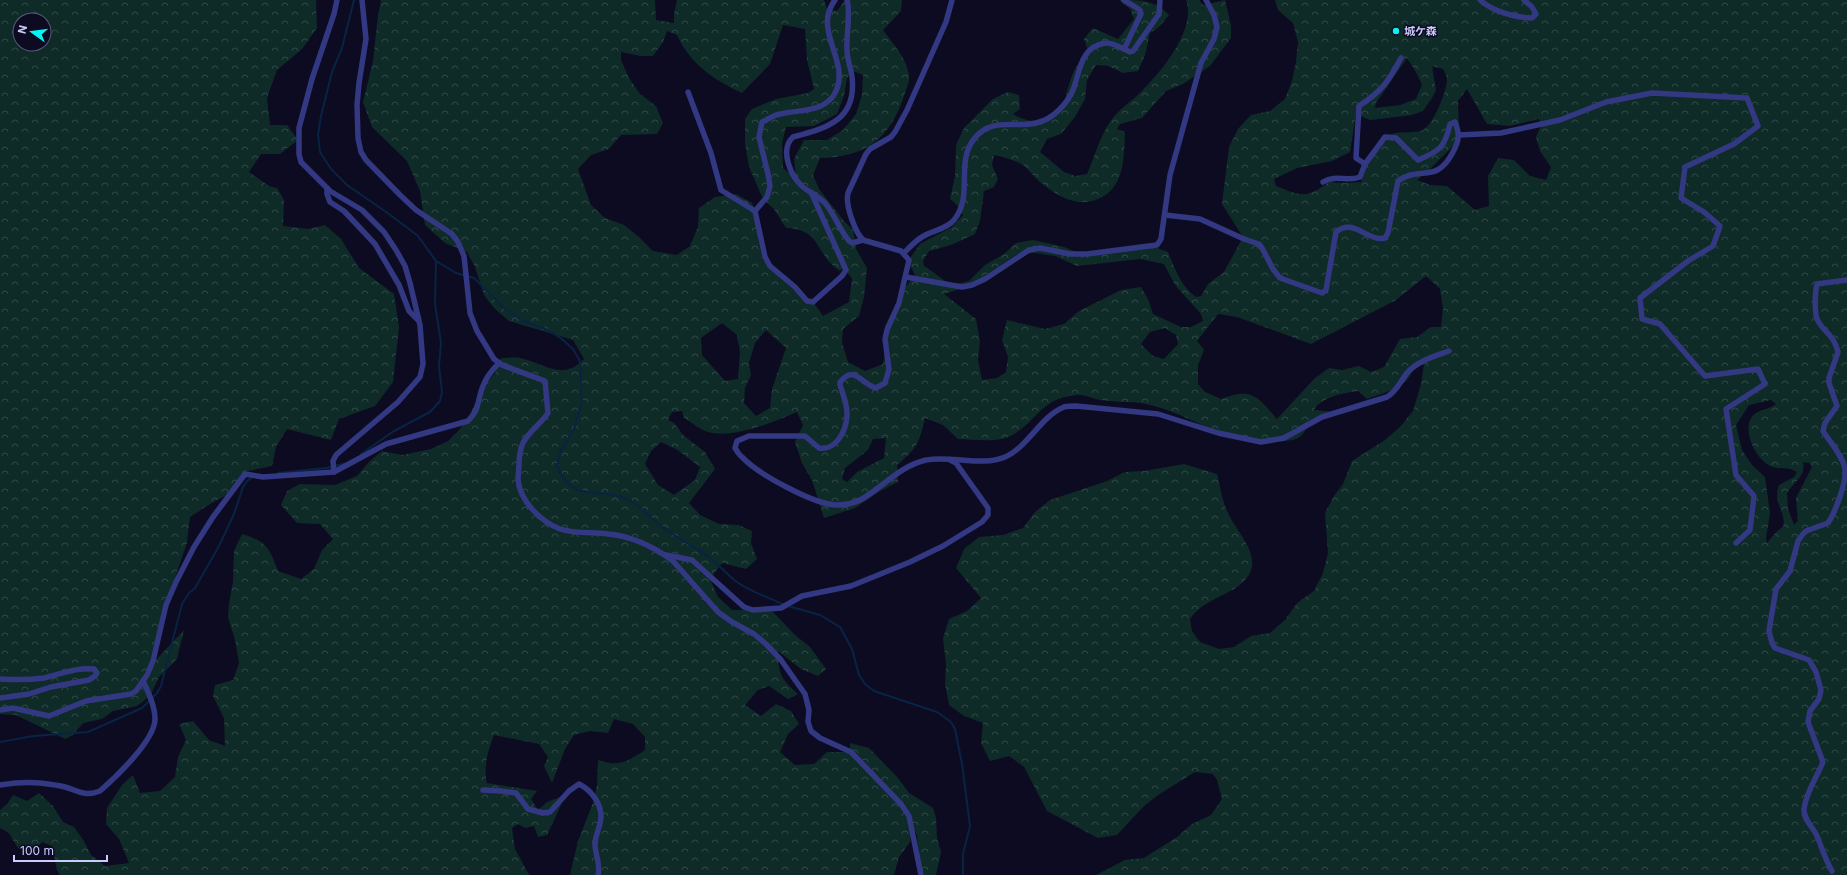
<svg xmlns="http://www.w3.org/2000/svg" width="1847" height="875" font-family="Inter,'Noto Sans JP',sans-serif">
	<defs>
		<pattern id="forest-crowns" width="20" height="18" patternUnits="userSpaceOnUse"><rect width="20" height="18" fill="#0e2b27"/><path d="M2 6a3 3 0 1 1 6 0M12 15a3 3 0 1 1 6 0" fill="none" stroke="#304847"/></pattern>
	</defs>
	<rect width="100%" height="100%" fill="#0d0b21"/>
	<g fill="url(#forest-crowns)" fill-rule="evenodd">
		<path d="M0 0H316L317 28 302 49 277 70 267 98 270 125H287L298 140 280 154H261L249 172 269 186 277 188 284 200 283 226 308 229 325 225 341 239 359 268 394 294 399 327 393 382 375 406 339 419 331 440 287 429 276 447 272 466 243 472 228 494 205 507 190 517 187 543 163 612 154 662 184 630 177 659 159 677 150 696 137 706 113 711 102 719 83 723 73 735 65 739 16 715 0 714ZM20 20H44V44H20Z"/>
		<path d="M381 0H655L656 20 674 23V14L677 0H824L827 9 837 11 845 0H902L901 11 883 30C893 44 906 57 909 75 910 82 905 92 903 99 888 141 864 157 820 158L813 175 819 189 844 221 853 230 856 249 867 268 864 297 859 316 843 329 842 343 848 362 865 371 883 364 886 345 885 326 903 290 915 275 908 261 920 244 952 227 963 215 956 204 950 199 955 176 956 145 964 128 993 99 1008 92 1019 95 1020 109 1013 114C1036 127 1042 119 1063 107 1069 87 1071 65 1089 53L1084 39 1093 28 1118 39 1134 19 1130 9 1119 0C1142 0 1155 0 1169 15L1159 27 1150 33 1145 55 1138 71 1123 73 1108 66 1096 65 1087 80 1085 99 1075 117 1061 134 1047 139 1040 152 1064 172 1075 176 1087 174C1095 156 1100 135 1112 119 1120 109 1130 102 1139 94 1159 74 1197 31 1186 0H1199L1203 5 1225 0 1231 25V38L1210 66 1183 84 1166 91 1142 118 1120 124 1117 129 1125 132C1124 154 1125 183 1104 196 1081 210 1059 198 1040 182 1034 177 1029 170 1023 165 1015 160 1003 157 994 155L992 165 998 179 994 187 984 191 980 221 975 234 951 245 929 251 923 261 924 266C934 272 942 280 952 285L969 281 985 265 1004 254 1016 243 1033 240 1064 247 1084 255 1126 249 1156 248 1168 252C1175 269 1181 287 1196 297L1201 296 1208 284 1224 272 1243 237 1222 204 1229 147 1238 129 1251 115 1270 111 1285 99 1292 81 1296 62 1298 42 1293 23 1278 10 1275 0H1847V875H1096L1125 860 1144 858 1177 837 1192 824 1211 815 1222 799 1217 780 1213 774 1195 772 1158 795 1143 807 1117 835 1098 838 1047 811 1024 767 1009 756 990 761 981 743 983 723 964 716 949 705 945 684 946 664 943 638 949 619 967 611 981 598 956 568 964 549 979 537 1003 535 1023 528 1035 512 1050 500 1107 481 1125 472 1144 471 1184 464 1217 474C1220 486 1222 501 1228 513 1239 537 1271 563 1237 587 1221 598 1201 602 1190 619L1192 631 1200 642 1219 649 1234 647 1251 636 1270 633 1285 620 1297 603 1314 591 1323 573 1328 553 1325 513 1334 496 1343 484 1352 461 1385 440 1400 427 1413 411 1421 384 1424 364 1414 367C1408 388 1386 392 1367 399L1358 391C1344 393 1321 397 1314 410L1334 412C1328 414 1320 416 1314 419 1308 424 1305 434 1298 438 1283 445 1239 441 1224 435 1201 425 1179 413 1154 406 1136 400 1118 403 1100 400 1093 399 1084 394 1077 395 1040 399 1040 418 1014 434 999 444 974 439 958 439L943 425 925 418C919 444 917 448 897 465L898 482 880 491 855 508 824 518 812 480 802 463 795 442 803 425 797 412C774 422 733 439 708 432 700 430 692 422 684 418L682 411 672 412 668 420 674 423 683 435 705 452 715 469 689 503 700 515 719 524 739 525 752 531 751 543 757 559 746 569 722 563 710 579 718 597 732 610H771L795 635 810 647 826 669 818 676 801 669 778 651C778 674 781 679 798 694L788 699 769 686 758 690 745 705 761 716 776 704 791 711 799 724 788 734 780 752 795 765 814 764 827 752H850V743L869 748 898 778 909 793 933 808 936 818 937 838 941 852 936 875H921L917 835 912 823 910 842 899 857 894 875H570L578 841 593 803 597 785 598 760C619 767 627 762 645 750V737L633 724 614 719 608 733 590 731 574 735 565 749 552 783 544 766 548 757 539 744 494 735C488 751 483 766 487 783L537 791 531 799 538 810 547 802 560 797 562 803 547 835 538 837 534 826 525 828 518 824 512 828 515 849 528 873 530 875H60L57 870 52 846 42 842 29 856 18 848 8 832 0 828V810L7 804 13 795 27 801 39 793 53 806 63 822 74 827 84 841 91 855 105 866 129 863 119 839 106 824 107 808 122 785 133 775 140 793 160 791 175 777 178 757 186 740 179 724 193 721 209 740 225 746 224 718 213 696 215 685 233 680 239 663 235 640 228 617 229 603 233 582 234 551 242 534C268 542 269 548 278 571L301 579 314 569 322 550 333 539 320 524 297 523 281 505 287 491 300 484 335 485 357 476 369 462 382 451 402 455 431 449 448 441 460 429 472 410 483 386 495 373 501 358C507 358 514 357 520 358 545 363 562 382 584 359L573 340 509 321 494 308 484 295 475 267 467 252 445 243 425 225 420 191 407 161 372 127 363 102 373 61 378 15ZM783 25 805 29 807 60 814 89 808 93 776 99 752 109 745 119V143L749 167 763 199 774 209 786 228C822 229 815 255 840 271L843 268 852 278 849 302 823 316 814 303 802 295 763 260 758 240V221L752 203 736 194 715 197 699 208 698 227 690 246 677 255 653 251 639 237 624 225 605 218 591 205 578 169 591 155 609 149 621 135 657 134 663 123 656 106 640 94 629 78 621 60V52L641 56H653L663 42 667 31 677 35C690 64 714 80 742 93L770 64ZM1407 58 1416 72 1422 85 1416 99 1400 105 1375 108 1376 103ZM1432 66 1443 69C1444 71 1446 75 1447 77 1448 89 1434 124 1423 130 1412 135 1394 129 1384 138 1373 150 1366 167 1361 182L1345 183 1329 182C1306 199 1301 196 1276 186L1274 179 1297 168 1332 161 1350 152 1356 114 1370 120 1412 115 1423 111 1432 98 1436 90ZM853 71 863 75 862 95 856 114 843 130 827 140H804L794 159 796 179 783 168 782 144 786 127 814 126 837 114 844 96 847 78ZM1467 89 1487 124 1510 126 1539 119 1541 126 1536 137 1540 151 1551 167 1546 180 1530 176 1514 160 1498 158 1488 176 1489 206 1475 210 1447 186 1430 185 1417 180 1430 169 1453 146 1459 135 1458 101ZM1035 253 1055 256 1077 266 1140 259 1164 264 1175 285 1201 314 1203 321 1191 327H1181L1153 314 1148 299 1141 287 1121 290 1079 311 1064 324 1045 329 1007 320 1002 340 1008 357 1006 372 997 378 982 380 978 360 980 341 976 319 944 294 970 286 1017 254ZM1426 276 1440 289 1443 309 1441 327H1431L1417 337 1400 339 1384 367 1371 372 1359 366 1342 370 1329 368 1315 378 1277 419C1257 396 1252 387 1221 399L1205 392 1198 384V365L1204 350 1197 341 1218 314 1237 317 1311 344 1396 300ZM722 323 737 335 740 352 738 379 725 381 702 355 701 338ZM1165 328 1176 335 1178 344 1164 359 1153 356 1141 344 1150 332ZM766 330 786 348 772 389 770 408 756 416 744 403 745 388 751 375 749 363 755 343ZM1771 400 1776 404C1770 409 1762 409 1756 413 1738 425 1756 462 1773 467 1782 470 1787 466 1797 472L1794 477 1779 485C1772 504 1787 512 1783 527L1778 530 1767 543 1766 538 1770 513 1765 477 1752 465 1742 450 1736 425 1749 405ZM886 438 884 458 857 472 847 482 842 479 845 468 868 450 873 439ZM661 442 676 449 700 467 695 480 674 495 658 485 645 464 651 451ZM1803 462 1809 463 1812 467 1796 498 1798 521 1794 525 1788 509 1787 493C1794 482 1806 476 1803 462Z"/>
	</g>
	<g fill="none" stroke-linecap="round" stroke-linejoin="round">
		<g stroke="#082444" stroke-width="2">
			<path d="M354 0 342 48 332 72 321 116 318 135 320 152 331 169 347 185 389 214 418 236 436 261 456 273 474 278 504 308 521 320 546 329 562 339 573 349 580 361 582 401 574 429 561 450 557 466C575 507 601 484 631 501 641 507 648 516 657 523 673 536 693 545 710 558 720 565 727 575 737 582 750 592 769 597 784 605"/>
			<path d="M361 454 394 431 430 412 440 401 442 392 439 366 441 343 435 304 436 261"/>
			<path d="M278 473 326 468 347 463"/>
			<path d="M788 606 820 615 840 627 852 649 859 675 865 684 874 691 937 712 951 722 955 729 962 764 970 826 963 854V875"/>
			<path d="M0 742 33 736 88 732 142 708 157 693 161 686 182 604 189 593 195 588 218 548 234 514 243 487 247 481 254 476"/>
		</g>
		<g stroke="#333883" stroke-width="5.5">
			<path d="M362 0 366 39 359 83 357 105 358 138 361 152 366 160 400 195 416 210 452 234 458 242 464 256 470 313 477 331 494 359 502 365 545 381 548 413C541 424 529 431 523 443 520 450 519 457 519 464 519 469 518 475 518 480 520 501 541 522 560 529 575 534 593 532 608 534 631 536 654 547 673 561L718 612 732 622 754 634 766 644 781 660 805 694 809 710 808 722 811 731 820 738 851 752 901 804 909 816 921 875"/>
			<path d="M847 0C851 13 846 35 847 50 847 59 851 68 852 77 857 120 827 128 793 137 779 150 791 177 803 187 809 192 818 196 824 202 834 213 839 229 849 241L852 243 863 240 901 251 909 260 899 303 887 330 885 339 889 369 885 383 876 388C860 384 856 364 840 382V385C843 395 848 406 847 416 846 431 836 451 819 448L805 436H749L737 441 735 448C737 451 739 455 742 457 758 474 813 504 836 505 844 505 855 503 862 499 884 486 900 466 926 460 951 455 982 467 1005 457 1028 447 1041 416 1064 407 1068 406 1073 406 1076 406L1158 414 1218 433 1261 442 1284 438 1322 417 1387 397C1397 391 1400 382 1407 373 1417 361 1435 356 1449 351"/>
			<path d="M1124 0 1140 10 1141 14 1124 49"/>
			<path d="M1480 0C1492 11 1516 18 1532 18L1536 14 1532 7 1524 0"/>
			<path d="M688 92 711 153 721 190 755 211 765 257 770 266 795 287 807 301 813 302 842 276 846 270 811 192"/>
			<path d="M1459 135 1501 133 1560 120 1606 102 1652 93 1747 98 1758 126 1734 144 1685 167 1681 198 1704 212 1720 226 1713 246 1688 261 1640 298 1642 319 1660 324 1705 376 1758 369 1765 384 1726 409 1736 475 1754 496 1750 530 1736 543"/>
			<path d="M1323 182C1336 174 1347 182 1360 177L1365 164"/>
			<path d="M327 188V194L330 202 344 211 375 244 399 285 409 311 418 320"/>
			<path d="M755 211 767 197 770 186 768 174 759 137 762 122C767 120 771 117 776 115 796 109 826 114 836 91 850 61 812 30 835 0"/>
			<path d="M1165 215 1200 219 1244 239 1259 244 1262 248 1273 269 1280 278 1322 293 1326 290 1336 232C1353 217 1367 242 1385 238L1388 233 1398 181C1420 165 1436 185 1453 152 1459 141 1460 134 1455 122L1450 124C1445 147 1440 151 1418 160L1396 138 1385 137 1365 164 1356 158 1359 106C1382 91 1388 82 1401 58"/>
			<path d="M863 240C855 232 845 205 848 193L866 154 870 149 891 137 895 132 907 110 946 22 952 0"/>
			<path d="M904 253C909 248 915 241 922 237 931 231 947 229 954 220 974 196 955 163 974 139 997 109 1029 140 1059 110 1065 104 1070 98 1073 90 1080 72 1080 47 1105 43 1113 42 1123 49 1130 52L1133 51 1159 14 1160 0"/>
			<path d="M906 277 962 287 972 285 985 279 1029 250 1040 248 1070 254H1087L1157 245 1161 239 1170 175 1201 63 1214 39 1217 27 1214 15 1206 0"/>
			<path d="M334 472 333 461 336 455 398 402 420 377 423 364 420 325 410 283 405 266 396 250 384 232 362 210 330 191 301 162 299 154V128L312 79 334 14 337 0"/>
			<path d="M666 555 692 560 744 607 753 610 781 608 802 596 851 586 910 562 943 546 982 522 988 515V508L956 463 950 460"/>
			<path d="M0 679C15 680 29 680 44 678 61 674 77 667 94 669L97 673 95 676 89 680 51 687 29 694 0 698"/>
			<path d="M0 710 13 708 49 716 86 701 131 694 136 691 147 675 153 661 166 605 176 582 194 547 213 517 245 474 263 477 334 472 386 444 468 421C480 410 477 400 483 386 486 377 492 370 499 363"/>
			<path d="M0 785C13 783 27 782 40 783 48 784 57 785 65 787 79 791 85 797 100 791 116 777 155 740 155 719 155 706 149 693 143 681"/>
			<path d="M483 790 501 791 516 793 528 809 543 813 550 812 569 791 579 784C591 790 601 803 601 816 601 826 595 835 595 844 595 855 601 864 598 875"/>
			<path d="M1832 871C1825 859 1822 848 1817 836 1813 827 1803 819 1804 809 1806 792 1817 777 1823 762L1808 722 1810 711 1819 699 1821 690 1816 672 1809 660 1775 648 1772 643 1769 631 1776 589 1790 571 1798 541 1803 534 1806 531 1828 523C1835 513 1847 481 1845 469 1843 456 1830 442 1823 431L1825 423 1837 406 1829 383V378L1838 352C1833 333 1826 335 1818 321 1814 316 1815 291 1817 284L1847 280"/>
		</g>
	</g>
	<circle fill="#00f6f5" stroke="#0d0b21" stroke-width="1.5" cx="1396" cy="31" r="4"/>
	<g text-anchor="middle" stroke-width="3" stroke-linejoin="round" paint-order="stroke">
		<g font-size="11" font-weight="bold" fill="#cccbff" stroke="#0d0b21" text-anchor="start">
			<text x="1404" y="35">城ケ森</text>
		</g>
	</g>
	<g transform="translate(32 32) rotate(284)"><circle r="19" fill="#0d0b21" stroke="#59587a"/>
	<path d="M0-3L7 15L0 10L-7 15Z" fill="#00f6f5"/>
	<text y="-6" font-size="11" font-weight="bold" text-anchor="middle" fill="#cccbff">N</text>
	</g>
	<path d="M14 855v6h93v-6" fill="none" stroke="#cccbff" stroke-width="2"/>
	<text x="20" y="855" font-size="12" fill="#cccbff" stroke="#0d0b21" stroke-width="3" paint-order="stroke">100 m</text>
</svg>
